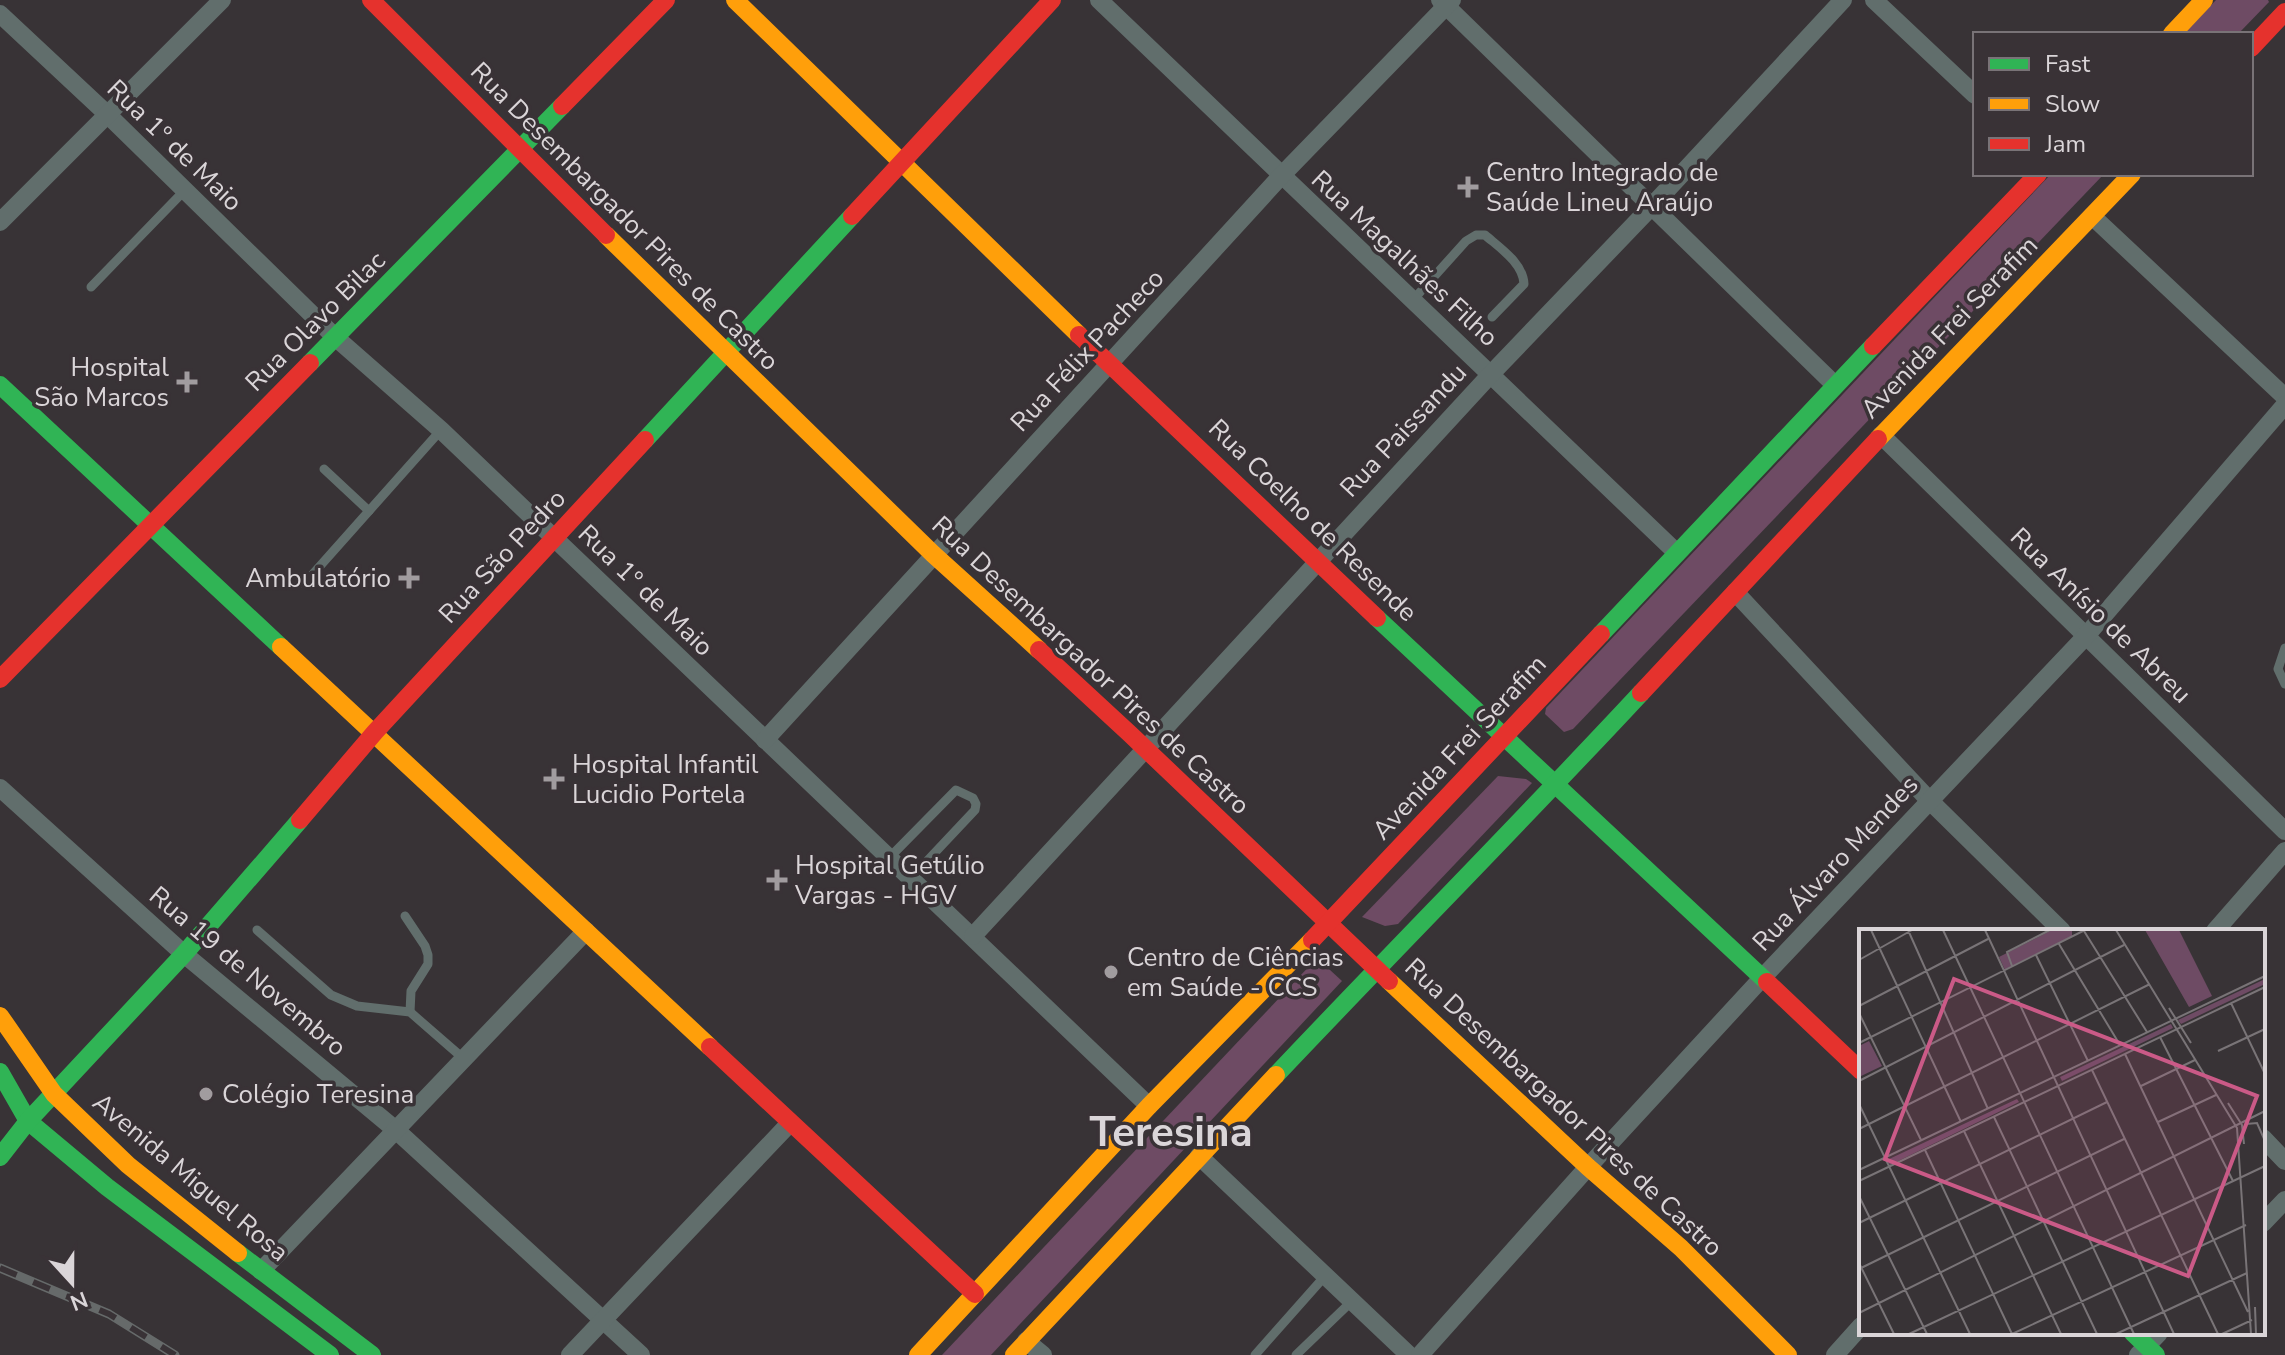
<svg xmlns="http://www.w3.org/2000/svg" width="2285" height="1355" font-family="'Nunito Sans',sans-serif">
	<rect width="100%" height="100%" fill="#383336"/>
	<g fill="#6e4b64">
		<path d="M2216 0H2268L2269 2 2238 34H2184Z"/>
		<path d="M2051 174H2104L1573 729 1564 732 1545 714 1546 708Z"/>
		<path d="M1498 776 1526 779 1532 783 1398 924 1385 926 1362 917Z"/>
		<path d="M1317 958 1342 981 991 1355H942Z"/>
	</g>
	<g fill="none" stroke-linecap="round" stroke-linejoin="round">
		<g stroke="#616e6c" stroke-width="9">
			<path d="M91 287 185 190"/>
			<path d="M1413 300 1466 241 1476 235H1485C1500 248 1523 263 1524 284L1492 317"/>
			<path d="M324 469 369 511"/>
			<path d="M304 584 441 430"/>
			<path d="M2285 648 2278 669 2285 684"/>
			<path d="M890 857 956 790 973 798 976 804 975 810 911 878"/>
			<path d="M405 916 425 946 428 955V964L411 991 410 1012"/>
			<path d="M257 930 331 995 357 1006 410 1012 464 1059"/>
			<path d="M1255 1355 1325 1276"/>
			<path d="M1296 1355 1352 1301"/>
		</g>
		<g stroke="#616e6c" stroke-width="18">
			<path d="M1099 0 1677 553"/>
			<path d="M1440 0 1835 385"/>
			<path d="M1874 0 1975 95"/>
			<path d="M0 14 107 114 335 337 441 430 1149 1106"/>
			<path d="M2092 216 2285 397"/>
			<path d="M0 222 222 0"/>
			<path d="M1881 435 2285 831"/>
			<path d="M1735 592 1929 800 2062 931"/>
			<path d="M765 740 1281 176 1452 0"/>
			<path d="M0 788 184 954 397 1131 641 1355"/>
			<path d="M2215 931 2285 851"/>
			<path d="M973 936 1491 374 1652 206 1843 0"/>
			<path d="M2263 1138 2285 1161"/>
			<path d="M1199 1156 1409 1355"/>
			<path d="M2263 1223 2285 1200"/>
			<path d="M261 1271 586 931"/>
			<path d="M1026 1341 1043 1355"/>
			<path d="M570 1355 790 1123"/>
			<path d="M1420 1355 1588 1167 1763 977 2085 637 2285 405"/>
			<path d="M1835 1355 1861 1326"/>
			<path d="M2138 1355 2159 1333"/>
		</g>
		<g stroke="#30b455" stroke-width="18">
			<path d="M310 363 562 106"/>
			<path d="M0 385 281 647"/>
			<path d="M645 440 852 216"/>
			<path d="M1377 618 1767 982"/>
			<path d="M1601 634 1873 346"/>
			<path d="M0 1072 28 1121 107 1187 330 1355"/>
			<path d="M1276 1075C1397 947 1521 822 1641 693"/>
			<path d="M0 1157 28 1121 184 954 300 820"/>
			<path d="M238 1253 372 1355"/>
			<path d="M2133 1333 2156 1355"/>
		</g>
		<g stroke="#ff9f0a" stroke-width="18">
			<path d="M735 0 1079 335"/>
			<path d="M2172 34 2204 0"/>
			<path d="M606 235 933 554 1039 650"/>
			<path d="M1878 439 2132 174"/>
			<path d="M281 647 710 1047"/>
			<path d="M1389 981 1588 1167 1681 1248 1788 1355"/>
			<path d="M0 1016 54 1094 128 1165 238 1253"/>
			<path d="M918 1355 1149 1106 1312 940"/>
			<path d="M1014 1355 1276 1075"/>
		</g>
		<g stroke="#e5322d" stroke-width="18">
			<path d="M371 0 606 235"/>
			<path d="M2251 48 2285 12"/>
			<path d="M562 106 666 0"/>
			<path d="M852 216 1052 0"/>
			<path d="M1079 335 1377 618"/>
			<path d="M1873 346 2038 174"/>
			<path d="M1039 650 1130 734 1389 981"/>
			<path d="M0 679 310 363"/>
			<path d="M1641 693 1878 439"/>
			<path d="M300 820 375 732 645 440"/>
			<path d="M1312 940 1601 634"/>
			<path d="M1767 982 1861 1071"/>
			<path d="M710 1047 975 1294"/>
		</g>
		<g stroke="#666a6a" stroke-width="9">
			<path id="rail" d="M0 1268 109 1314 175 1355"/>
		</g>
		<use href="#rail" stroke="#393236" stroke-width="6" stroke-dasharray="18" stroke-linecap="butt"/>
	</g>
	<g fill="#a19c9f" stroke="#393236" stroke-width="3">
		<path d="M1464 175h8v8h8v8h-8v8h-8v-8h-8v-8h8z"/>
		<path d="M183 370h8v8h8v8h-8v8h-8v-8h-8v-8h8z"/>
		<path d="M405 566h8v8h8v8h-8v8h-8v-8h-8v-8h8z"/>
		<path d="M550 767h8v8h8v8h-8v8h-8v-8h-8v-8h8z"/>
		<path d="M773 868h8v8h8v8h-8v8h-8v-8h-8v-8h8z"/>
		<circle cx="1111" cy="972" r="8"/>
		<circle cx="206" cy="1094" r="8"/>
	</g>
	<g text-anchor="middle" stroke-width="7" stroke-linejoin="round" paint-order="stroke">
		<g font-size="26" fill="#dad5d8" stroke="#393236">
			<text transform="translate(175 145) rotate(44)" y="9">Rua 1º de Maio</text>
			<text transform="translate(625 216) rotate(45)" y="9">Rua Desembargador Pires de Castro</text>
			<text transform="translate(1405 258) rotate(43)" y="9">Rua Magalhães Filho</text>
			<text transform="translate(315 321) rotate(-45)" y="9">Rua Olavo Bilac</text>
			<text transform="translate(1949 327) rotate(-46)" y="9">Avenida Frei Serafim</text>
			<text transform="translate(1087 350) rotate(-47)" y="9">Rua Félix Pacheco</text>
			<text transform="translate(1403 430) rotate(-47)" y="9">Rua Paissandu</text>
			<text transform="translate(1313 520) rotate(44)" y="9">Rua Coelho de Resende</text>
			<text transform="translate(502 556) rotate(-47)" y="9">Rua São Pedro</text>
			<text transform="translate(646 590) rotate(44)" y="9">Rua 1º de Maio</text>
			<text transform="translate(2101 615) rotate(44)" y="9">Rua Anísio de Abreu</text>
			<text transform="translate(1091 665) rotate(43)" y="9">Rua Desembargador Pires de Castro</text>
			<text transform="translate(1459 747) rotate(-47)" y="9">Avenida Frei Serafim</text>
			<text transform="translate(1835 863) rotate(-47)" y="9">Rua Álvaro Mendes</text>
			<text transform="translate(248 971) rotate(40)" y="9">Rua 19 de Novembro</text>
			<text transform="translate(1564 1107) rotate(43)" y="9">Rua Desembargador Pires de Castro</text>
			<text transform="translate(191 1177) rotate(40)" y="9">Avenida Miguel Rosa</text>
		</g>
		<g font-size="26" fill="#dad5d8" stroke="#393236" text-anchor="start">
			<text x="1486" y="181">Centro Integrado de<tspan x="1486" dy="30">Saúde Lineu Araújo</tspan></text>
			<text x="169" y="376" text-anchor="end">Hospital<tspan x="169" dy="30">São Marcos</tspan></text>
			<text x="391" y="587" text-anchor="end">Ambulatório</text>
			<text x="572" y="773">Hospital Infantil<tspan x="572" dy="30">Lucidio Portela</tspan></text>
			<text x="795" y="874">Hospital Getúlio<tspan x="795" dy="30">Vargas - HGV</tspan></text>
			<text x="1127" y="966">Centro de Ciências<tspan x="1127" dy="30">em Saúde - CCS</tspan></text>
			<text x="222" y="1103">Colégio Teresina</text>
		</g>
		<g font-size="42" font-weight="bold" fill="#dad5d8" stroke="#393236">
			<text x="1171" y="1146">Teresina</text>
		</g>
	</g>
	<g transform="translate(1859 929)">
		<rect width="406" height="406" fill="#383336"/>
		<path d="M193 1H213V7L146 41 140 28ZM286 1H320L353 67 330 78ZM406 50V55L322 95 319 91ZM312 95 314 99 203 152 201 148ZM10 112 23 137 0 148V117ZM158 170 160 173 31 236 28 231Z" fill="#6e4b64"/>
		<path fill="none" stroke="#797477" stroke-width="2" d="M12 1 102 193M49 1 129 180M84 1 275 405M126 1 315 405M257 1 378 199 392 405M225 2 288 103M200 15 261 116M177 26 229 132M0 31 53 1M153 37 148 23 191 1M372 74 406 145M0 77 129 10M310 79 332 114M0 84 62 211M301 108 374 252M0 114 226 1M359 122 406 100M266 125 389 383M233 141 359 405M0 152 265 16M282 157 336 131M369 174 383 196 385 215M0 175 111 405M135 188 238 405M299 193 357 166M387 195 398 194 406 212M0 200 291 55M105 202 202 405M66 221 153 405M0 241 406 47M0 252 406 58M0 267 68 405M0 294 248 173M0 334 35 405M0 340 265 210M396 378 397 405M0 384 406 182M50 405 406 237M153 405 387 296M257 405 388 344M363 405 393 391"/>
		<path fill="#ca5a87" fill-opacity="0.15" stroke="#ca5a87" stroke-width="4" d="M95 50 398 167 329 347 26 230Z"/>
		<rect width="406" height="406" fill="none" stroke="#dad5d8" stroke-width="4"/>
	</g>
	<rect x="1973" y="32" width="280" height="144" fill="#393236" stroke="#797377" stroke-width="2"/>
	<rect x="1989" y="58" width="40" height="12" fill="#30b455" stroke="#797377" stroke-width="2"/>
	<text x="2045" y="72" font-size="24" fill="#dad5d8">Fast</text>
	<rect x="1989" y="98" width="40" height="12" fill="#ff9f0a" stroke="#797377" stroke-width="2"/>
	<text x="2045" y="112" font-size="24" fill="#dad5d8">Slow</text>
	<rect x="1989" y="138" width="40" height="12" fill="#e5322d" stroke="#797377" stroke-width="2"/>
	<text x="2045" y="152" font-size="24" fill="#dad5d8">Jam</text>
	<g transform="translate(72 1283) rotate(159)" stroke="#393236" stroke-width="6" paint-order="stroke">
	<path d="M0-6L14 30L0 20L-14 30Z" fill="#dad5d8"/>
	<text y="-12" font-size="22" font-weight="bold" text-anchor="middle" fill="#dad5d8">N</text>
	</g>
</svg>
